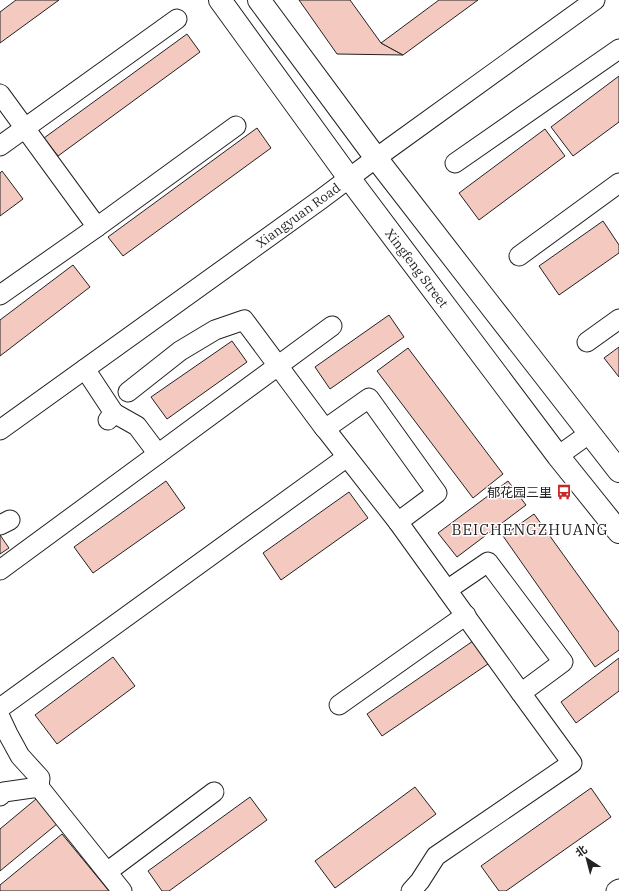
<svg xmlns="http://www.w3.org/2000/svg" width="619" height="891" font-family="'IBM Plex Serif','Noto Sans SC',serif">
	<rect width="100%" height="100%" fill="#fff"/>
	<g fill="#f3c9c0" stroke="#222">
		<path d="M16 0H59L0 43V12Z"/>
		<path d="M299 0H350L381 43 403 55 337 54Z"/>
		<path d="M439 0H478L403 55 381 43Z"/>
		<path d="M187 34 200 52 58 156 44 138Z"/>
		<path d="M619 76V122L573 156 551 127Z"/>
		<path d="M257 128 271 148 123 256 108 237Z"/>
		<path d="M545 129 565 156 479 220 459 193Z"/>
		<path d="M2 171 23 199 0 216V173Z"/>
		<path d="M603 221 619 245V253L559 295 539 266Z"/>
		<path d="M73 265 90 287 0 356V320Z"/>
		<path d="M389 315 404 337 330 389 315 367Z"/>
		<path d="M232 341 247 362 167 419 151 397Z"/>
		<path d="M619 347V377L604 358Z"/>
		<path d="M408 348 503 474 473 498 377 371Z"/>
		<path d="M166 481 185 508 93 573 74 547Z"/>
		<path d="M508 481 526 505 457 557 438 533Z"/>
		<path d="M349 492 368 518 281 580 263 553Z"/>
		<path d="M534 514 619 632V650L595 667 503 536Z"/>
		<path d="M0 535 9 548 0 554Z"/>
		<path d="M473 641 488 664 382 736 367 714Z"/>
		<path d="M113 657 135 686 57 744 35 715Z"/>
		<path d="M619 658V691L576 723 561 702Z"/>
		<path d="M415 787 436 814 335 888 315 861Z"/>
		<path d="M591 788 611 817 506 891H499L481 866Z"/>
		<path d="M42 794 63 819 0 871V829Z"/>
		<path d="M250 797 267 820 169 891H162L148 871Z"/>
		<path d="M62 834 109 891H0V885Z"/>
	</g>
	<g fill="none" stroke-linecap="round" stroke-linejoin="round">
		<g stroke="#222" stroke-width="21">
			<g id="minor">
				<path d="M0 94 97 227"/>
				<path d="M0 146 177 19"/>
				<path d="M455 163 619 49"/>
				<path d="M519 256 619 183"/>
				<path d="M0 295 97 227 236 126"/>
				<path d="M587 342 619 319"/>
				<path d="M85 369 114 413 108 420"/>
				<path d="M128 392 180 351 215 330 244 320 325 429 369 398 437 493 398 522 447 590 488 562 563 662 521 693 572 763 436 856 420 881 411 891"/>
				<path d="M114 413 137 426 158 454 332 326"/>
				<path d="M323 426 398 522"/>
				<path d="M0 430 320 200 376 158 595 0"/>
				<path d="M558 456 590 433"/>
				<path d="M0 525 10 520"/>
				<path d="M0 570 158 454"/>
				<path d="M447 590 521 693"/>
				<path d="M339 705 466 615"/>
				<path d="M0 708 347 457"/>
				<path d="M0 717 8 734 20 756 40 778 39 787"/>
				<path d="M0 796 4 792 39 787 122 891"/>
				<path d="M107 872 214 792"/>
				<path d="M616 891 619 889"/>
			</g>
		</g>
		<g stroke="#222" stroke-width="24">
			<g id="major">
				<path d="M220 0 349 178 558 456 619 532"/>
				<path d="M259 0 376 158 486 300 619 471"/>
			</g>
		</g>
		<use href="#minor" stroke="#fff" stroke-width="19"/>
		<use href="#major" stroke="#fff" stroke-width="22"/>
	</g>
	<defs>
		<g id="bus-bare" transform="scale(1.2)"><path d="M-5-6H5V4H4V6H2V4H-2V6H-4V4H-5ZM-3.5-4V0h7V-4ZM-3.5 1.2v1.5H-2V1.2ZM2 1.2v1.5H3.5V1.2Z" fill="#c62828" stroke="#fff" stroke-width="2.5" paint-order="stroke"/></g>
	</defs>
	<g fill-rule="evenodd">
		<use href="#bus-bare" x="564" y="492"/>
	</g>
	<g text-anchor="middle" stroke-width="3" stroke-linejoin="round" paint-order="stroke">
		<g font-size="13" fill="#222" stroke="#fff">
			<text transform="translate(298 215) rotate(-36)" y="5">Xiangyuan Road</text>
			<text transform="translate(417 268) rotate(53)" y="5">Xingfeng Street</text>
		</g>
		<g font-size="13" fill="#222" stroke="#fff" text-anchor="end">
			<text x="552" y="497">郁花园三里</text>
		</g>
		<g font-size="15" letter-spacing="1" fill="#222" stroke="#fff">
			<text x="530" y="535">BEICHENGZHUANG</text>
		</g>
	</g>
	<g transform="translate(587 859) rotate(324)" stroke="#ffffff" stroke-width="3" paint-order="stroke">
	<path d="M0-3L7 15L0 10L-7 15Z" fill="#222222"/>
	<text y="-6" font-size="11" font-weight="bold" text-anchor="middle" fill="#222222">北</text>
	</g>
</svg>
